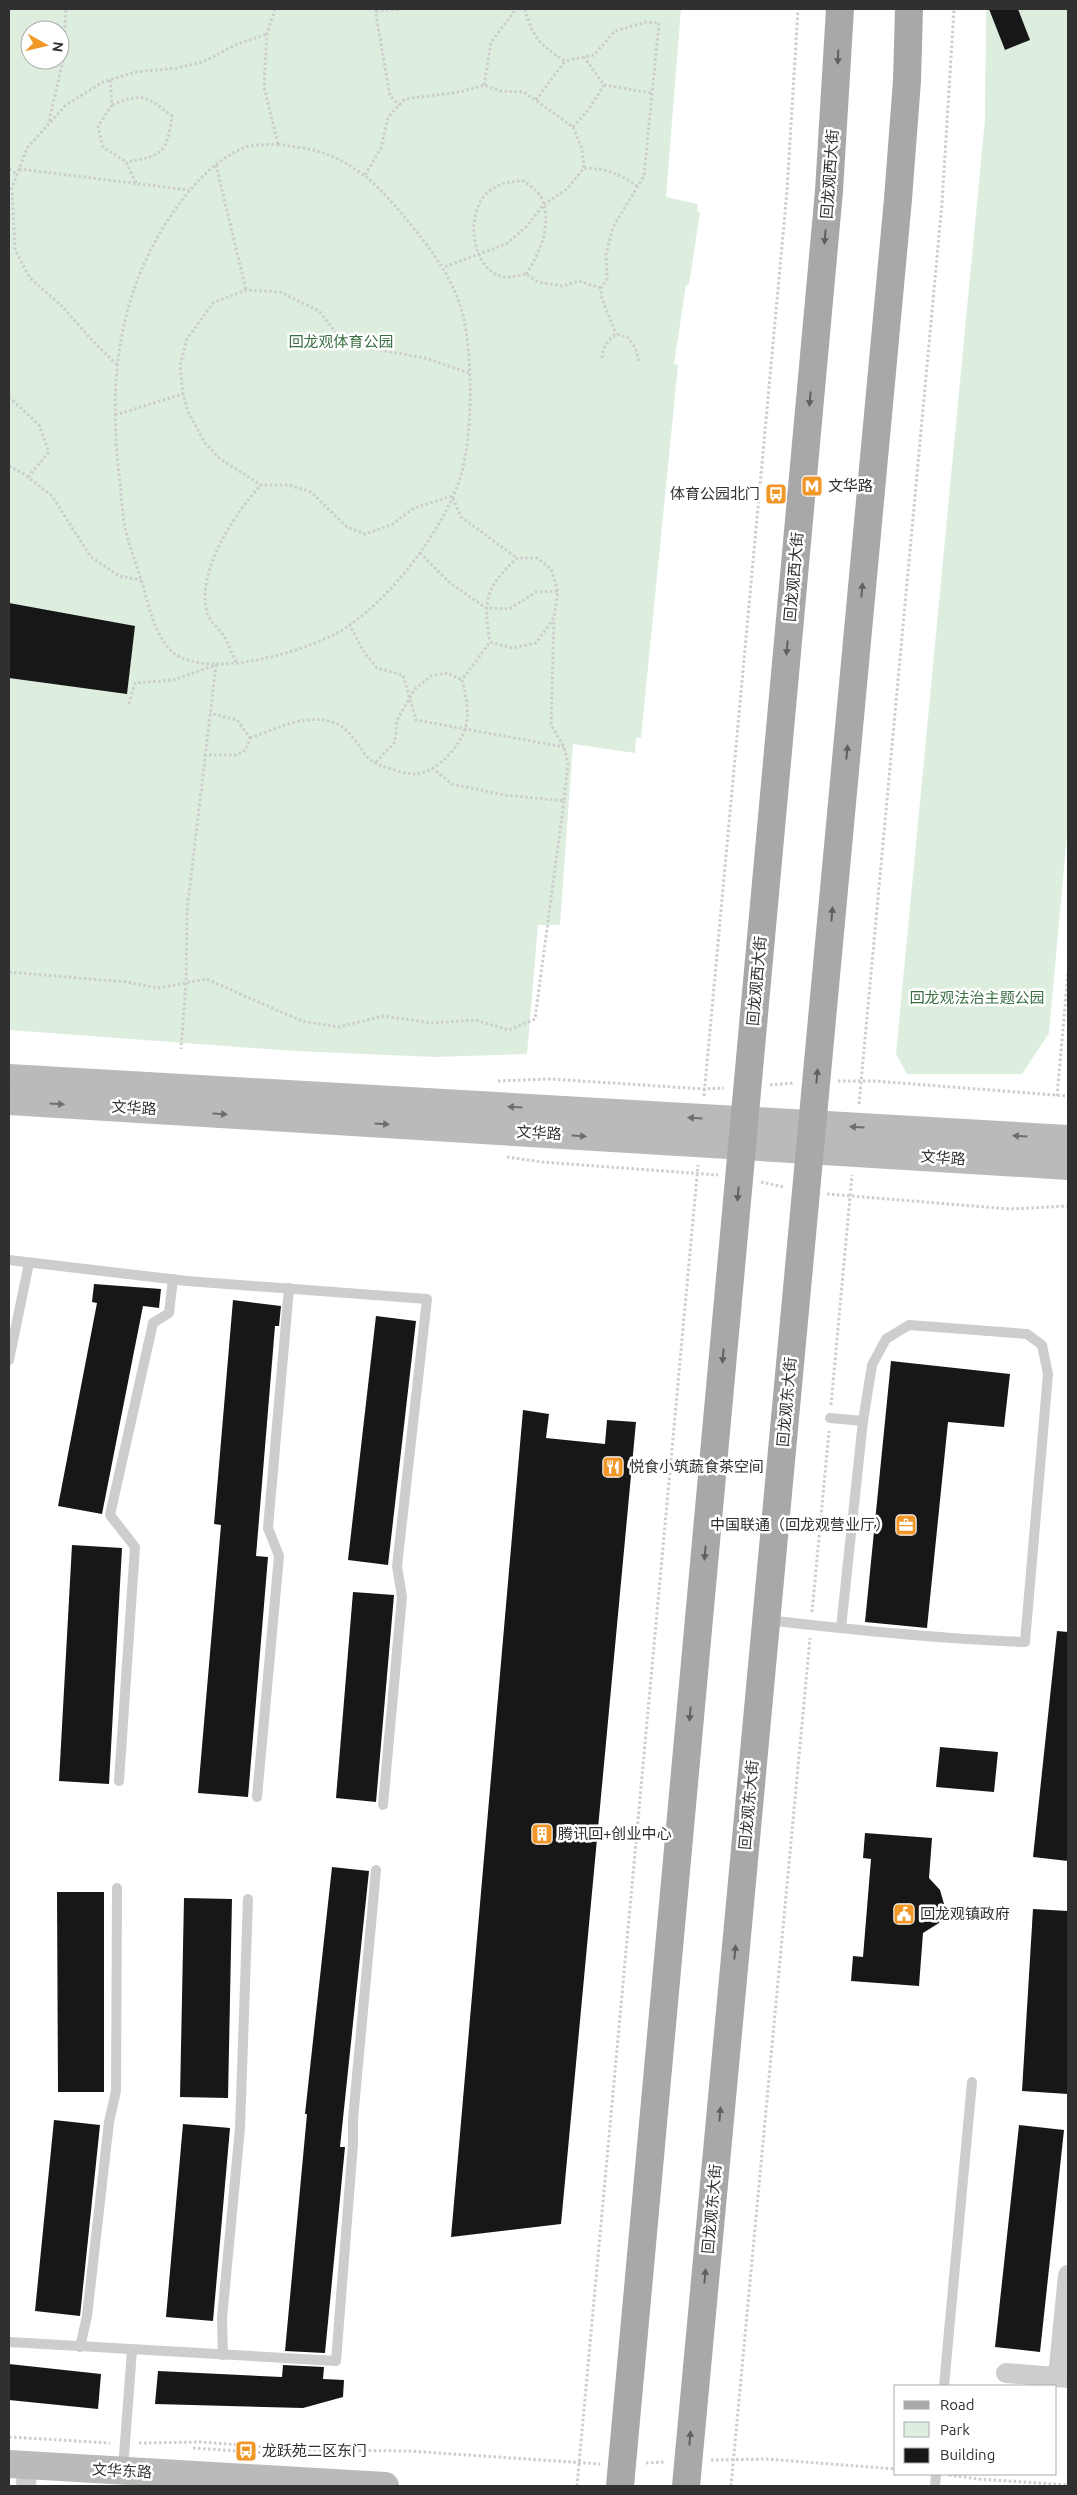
<svg xmlns="http://www.w3.org/2000/svg" width="1077" height="2495" font-family="Ubuntu,'Noto Sans SC',sans-serif">
	<rect width="100%" height="100%" fill="#fff"/>
	<g fill="#ddeedf" fill-rule="evenodd">
		<path d="M9 9H681L666 197 698 204 697 211 700 212 689 285H686L674 364 678 365 641 738H636L635 753 573 744 560 925H538L527 1054 435 1057 294 1051 9 1030ZM30 30H60V60H30Z"/>
		<path d="M986 9H1068V824L1049 1033 1022 1074H907L896 1054 985 119Z"/>
	</g>
	<g fill="#171717">
		<path d="M989 9H1018L1030 40 1005 50Z"/>
		<path d="M9 603 135 626 127 694 9 678Z"/>
		<path d="M94 1284 161 1289 159 1308 143 1306 102 1514 58 1506 97 1303 92 1302Z"/>
		<path d="M233 1300 281 1306 279 1326H275L256 1556 268 1557 248 1797 198 1793 221 1525 214 1524Z"/>
		<path d="M376 1316 416 1321 388 1565 348 1560Z"/>
		<path d="M891 1361 1010 1374 1004 1427 948 1422 927 1628 865 1622Z"/>
		<path d="M523 1410 549 1414 546 1438 605 1444 607 1420 636 1422 561 2224 451 2237Z"/>
		<path d="M72 1545 122 1548 109 1784 59 1781Z"/>
		<path d="M353 1592 394 1595 376 1802 336 1798Z"/>
		<path d="M1057 1631 1068 1632V1861L1033 1857Z"/>
		<path d="M940 1747 998 1752 994 1792 936 1787Z"/>
		<path d="M865 1833 932 1838 929 1878 940 1890 944 1904 939 1923 923 1933 919 1986 851 1981 853 1956 863 1957 871 1859 863 1858Z"/>
		<path d="M332 1867 369 1871 340 2147H345L325 2353 285 2351 307 2114H305Z"/>
		<path d="M57 1892H104V2092H58Z"/>
		<path d="M184 1898 232 1899 228 2098 180 2097Z"/>
		<path d="M1033 1909 1068 1911V2094L1022 2091Z"/>
		<path d="M54 2120 100 2125 80 2316 35 2311Z"/>
		<path d="M183 2124 230 2128 213 2321 166 2317Z"/>
		<path d="M1019 2125 1064 2130 1040 2352 995 2347Z"/>
		<path d="M9 2364 101 2374 98 2409 9 2400Z"/>
		<path d="M283 2365 324 2367 323 2379 344 2380 343 2397 303 2408 155 2404 158 2371 282 2377Z"/>
	</g>
	<g fill="none" stroke-linecap="round" stroke-linejoin="round">
		<g stroke="#cdcdcd" stroke-width="3" stroke-dasharray="2.5 2.5" stroke-linecap="butt">
			<path d="M275 9 267 34 264 87 278 144"/>
			<path d="M375 9 390 96 400 105"/>
			<path d="M525 9C532 37 541 46 565 61L594 55 615 31 646 22 659 23 644 176 613 227 606 254 607 279 601 288 602 299 616 334"/>
			<path d="M376 11 401 9"/>
			<path d="M110 80 112 105 98 126 103 147 126 162 136 183"/>
			<path d="M484 85 491 42 516 9"/>
			<path d="M604 85 651 93"/>
			<path d="M536 100 565 61"/>
			<path d="M112 105C143 92 146 96 172 116 167 153 163 156 126 162"/>
			<path d="M49 121 63 60 66 9"/>
			<path d="M573 127 589 109 604 85 584 57"/>
			<path d="M278 144C293 147 311 148 326 154 362 167 387 195 411 225 433 252 454 280 463 315 473 358 473 433 461 475 445 529 386 606 337 633 305 650 251 665 215 664 204 664 184 661 175 654 155 639 148 602 141 579 136 563 130 548 126 532 122 516 122 499 120 483 108 386 116 296 172 214 190 188 213 161 243 148 253 144 267 145 278 144Z"/>
			<path d="M216 165 246 290"/>
			<path d="M584 168C607 169 619 173 638 187"/>
			<path d="M9 169 17 174"/>
			<path d="M19 169 189 190"/>
			<path d="M365 175 381 148 388 117 405 99 460 92 484 85 500 91 524 92 573 127 582 149 584 168 567 189 543 205 527 226 506 244 444 267"/>
			<path d="M526 274C541 252 553 222 541 197 538 191 529 185 524 181 510 181 499 183 488 192 465 212 470 269 503 277 510 278 520 275 526 274L538 282 562 286 579 281 601 288"/>
			<path d="M602 358C603 347 607 341 616 334L627 337 635 347 639 361"/>
			<path d="M117 365 90 338 62 306 30 278 15 250 12 188 27 148 66 105 103 82 136 72 177 68 203 62 235 45 267 34"/>
			<path d="M469 373 425 358 375 349 341 339 319 311 280 292 246 290 213 303 187 339 180 366 183 394 188 412 205 443 219 458 261 485H289L311 492 347 527 365 534 391 525 414 508 452 496 461 517 517 558"/>
			<path d="M9 397 39 425 49 452 28 477"/>
			<path d="M115 415 183 394"/>
			<path d="M9 466 24 474 52 496 90 556 119 576 141 580"/>
			<path d="M420 553 450 583 486 608 509 609 536 592 558 591"/>
			<path d="M349 624 364 652 377 668 403 675 416 720 564 747"/>
			<path d="M236 662C232 654 229 645 225 638 220 629 209 621 207 612 196 571 235 513 261 485"/>
			<path d="M129 704 135 683 173 680 216 665 187 911 186 982 181 1049"/>
			<path d="M250 738C276 729 307 712 335 723 354 731 358 750 372 761 379 766 407 775 416 774 436 772 459 748 465 729 470 714 466 695 462 680L490 642 512 648 536 643 554 618 558 591 551 569 537 558H517C485 589 483 598 490 642"/>
			<path d="M204 755H236L246 750 250 738 237 720 210 713"/>
			<path d="M376 762 395 742 397 720 415 689 431 676 447 673 462 680"/>
			<path d="M432 768 452 784 504 795 564 801 568 764 564 747 551 725 554 619"/>
			<path d="M9 972 126 982 158 988 206 979 302 1021 339 1027 383 1016 432 1023 475 1020 509 1030 535 1019 564 801"/>
			<path d="M498 1081 550 1079 704 1089 724 1088"/>
			<path d="M838 1081H874L1068 1096"/>
			<path d="M770 1085 794 1083"/>
			<path d="M704 1096 787 191 798 9"/>
			<path d="M1057 1096 1068 973"/>
			<path d="M859 1104 942 203 954 9"/>
			<path d="M507 1157 542 1162 718 1175"/>
			<path d="M761 1182 784 1187"/>
			<path d="M827 1194 1010 1209 1068 1206"/>
			<path d="M831 1405 852 1175"/>
			<path d="M812 1612 829 1431"/>
			<path d="M9 2437 110 2443"/>
			<path d="M139 2443 201 2442 304 2450 409 2451 600 2464"/>
			<path d="M193 2448 313 2456"/>
			<path d="M711 2460 766 2459 896 2469"/>
			<path d="M646 2463 665 2462"/>
			<path d="M949 2475 979 2479 1068 2485"/>
			<path d="M577 2486 698 1165"/>
			<path d="M731 2486 810 1638"/>
		</g>
		<g stroke="#cdcdcd" stroke-width="10">
			<path d="M9 1260 187 1281 427 1299 397 1566 402 1597 383 1805"/>
			<path d="M9 1360 29 1263"/>
			<path d="M830 1418 863 1421"/>
			<path d="M767 1620C853 1630 939 1639 1025 1642L1048 1374 1042 1345 1027 1334 909 1325 886 1339 872 1365 863 1421 841 1628"/>
			<path d="M119 1781 135 1547 110 1515 153 1323 169 1313 173 1279"/>
			<path d="M257 1797 279 1556 268 1528 289 1288"/>
			<path d="M9 2342 336 2361 353 2144V2119L376 1870"/>
			<path d="M80 2347 87 2316 109 2122 116 2091 117 1888"/>
			<path d="M223 2355 222 2318 240 2128 248 1899"/>
			<path d="M944 2386 972 2082"/>
			<path d="M123 2469 132 2350"/>
			<path d="M935 2486 936 2474"/>
		</g>
		<g stroke="#cdcdcd" stroke-width="20">
			<path d="M1006 2373 1068 2378"/>
			<path d="M1058 2377 1068 2275"/>
			<path d="M26 2486 27 2465"/>
		</g>
		<g stroke="#bababa" stroke-width="28">
			<path d="M9 1078 1068 1139"/>
			<path d="M9 1101 1068 1166"/>
			<path d="M9 2464 385 2486"/>
		</g>
		<g stroke="#a8a8a8" stroke-width="28">
			<path d="M620 2486 829 191 840 9"/>
			<path d="M686 2486 898 199 907 81 909 9"/>
		</g>
	</g>
	<defs><path id="oneway-solid" d="M-6-.8H1V-3.2L6.5 0L1 3.2V.8H-6Z" transform="scale(1.25)"/></defs>
	<g fill="#606060">
		<use href="#oneway-solid" transform="translate(838 57) rotate(92)"/>
		<use href="#oneway-solid" transform="translate(825 237) rotate(95)"/>
		<use href="#oneway-solid" transform="translate(810 399) rotate(95)"/>
		<use href="#oneway-solid" transform="translate(862 590) rotate(-85)"/>
		<use href="#oneway-solid" transform="translate(787 648) rotate(95)"/>
		<use href="#oneway-solid" transform="translate(847 752) rotate(-85)"/>
		<use href="#oneway-solid" transform="translate(832 914) rotate(-85)"/>
		<use href="#oneway-solid" transform="translate(817 1076) rotate(-85)"/>
		<use href="#oneway-solid" transform="translate(738 1194) rotate(95)"/>
		<use href="#oneway-solid" transform="translate(723 1356) rotate(95)"/>
		<use href="#oneway-solid" transform="translate(705 1553) rotate(95)"/>
		<use href="#oneway-solid" transform="translate(690 1714) rotate(95)"/>
		<use href="#oneway-solid" transform="translate(735 1952) rotate(-85)"/>
		<use href="#oneway-solid" transform="translate(720 2114) rotate(-85)"/>
		<use href="#oneway-solid" transform="translate(705 2276) rotate(-85)"/>
		<use href="#oneway-solid" transform="translate(690 2438) rotate(-85)"/>
	</g>
	<g fill="#6e6e6e">
		<use href="#oneway-solid" transform="translate(57 1104) rotate(3)"/>
		<use href="#oneway-solid" transform="translate(515 1107) rotate(-177)"/>
		<use href="#oneway-solid" transform="translate(220 1114) rotate(3)"/>
		<use href="#oneway-solid" transform="translate(695 1118) rotate(-177)"/>
		<use href="#oneway-solid" transform="translate(382 1124) rotate(3)"/>
		<use href="#oneway-solid" transform="translate(857 1127) rotate(-177)"/>
		<use href="#oneway-solid" transform="translate(579 1136) rotate(3)"/>
		<use href="#oneway-solid" transform="translate(1020 1136) rotate(-177)"/>
	</g>
	<defs>
		<g id="metro-square" transform="scale(1.125)"><rect x="-9" y="-9" width="18" height="18" rx="4" fill="#f19728" stroke="#fff"/><path d="M-5.5 5V-5H-3L0 0L3-5H5.5V5H3V-.5L0 4L-3-.5V5Z" fill="#fff"/></g>
		<g id="bus-square" transform="scale(1.125)"><rect x="-9" y="-9" width="18" height="18" rx="4" fill="#f19728" stroke="#fff"/><path d="M-5-6H5V4H4V6H2V4H-2V6H-4V4H-5ZM-3.5-4V0h7V-4ZM-3.5 1.2v1.5H-2V1.2ZM2 1.2v1.5H3.5V1.2Z" fill="#fff"/></g>
		<g id="restaurant-square" transform="scale(1.125)"><rect x="-9" y="-9" width="18" height="18" rx="4" fill="#f19728" stroke="#fff"/><path d="M-5-6h1v4h1v-4h1v4h1v-4h1v5L-1.5 .5V6h-2V.5L-5-1ZM5-6V6H3V1.5H1.5Q1.5-4 5-6Z" fill="#fff"/></g>
		<g id="office-square" transform="scale(1.125)"><rect x="-9" y="-9" width="18" height="18" rx="4" fill="#f19728" stroke="#fff"/><path d="M-6-3h4V-5.5h4V-3h4V5H-6ZM-1-4.5V-3h2v-1.5ZM-6 0V1H6V0Z" fill="#fff"/></g>
		<g id="building-square" transform="scale(1.125)"><rect x="-9" y="-9" width="18" height="18" rx="4" fill="#f19728" stroke="#fff"/><path d="M-4-6H4V6H1V3H-1V6H-4ZM-2.5-4.3h1.7v1.8h-1.7ZM.8-4.3h1.7v1.8H.8ZM-2.5-1h1.7V.8h-1.7ZM.8-1h1.7V.8H.8Z" fill="#fff"/></g>
		<g id="civic-square" transform="scale(1.125)"><rect x="-9" y="-9" width="18" height="18" rx="4" fill="#f19728" stroke="#fff"/><path d="M-.6-6.5H3V-4.5H.6V-3L4-1V1h2V6H-6V1h2V-1L-.6-3ZM-1.2 2.5V6h2.4V2.5Z" fill="#fff"/></g>
	</defs>
	<g fill-rule="evenodd">
		<use href="#metro-square" x="812" y="486"/>
		<use href="#bus-square" x="776" y="494"/>
		<use href="#restaurant-square" x="613" y="1467"/>
		<use href="#office-square" x="906" y="1525"/>
		<use href="#building-square" x="542" y="1834"/>
		<use href="#civic-square" x="904" y="1914"/>
		<use href="#bus-square" x="246" y="2451"/>
	</g>
	<g text-anchor="middle" stroke-width="5" stroke-linejoin="round" paint-order="stroke">
		<g font-size="15" fill="#303030" stroke="#fff">
			<text transform="translate(830 174) rotate(-86)" y="5">回龙观西大街</text>
			<text transform="translate(794 577) rotate(-85)" y="5">回龙观西大街</text>
			<text transform="translate(757 981) rotate(-85)" y="5">回龙观西大街</text>
			<text transform="translate(134 1108) rotate(3)" y="5">文华路</text>
			<text transform="translate(539 1133) rotate(3)" y="5">文华路</text>
			<text transform="translate(943 1158) rotate(4)" y="5">文华路</text>
			<text transform="translate(787 1402) rotate(-85)" y="5">回龙观东大街</text>
			<text transform="translate(749 1805) rotate(-85)" y="5">回龙观东大街</text>
			<text transform="translate(712 2209) rotate(-85)" y="5">回龙观东大街</text>
			<text transform="translate(122 2471) rotate(3)" y="5">文华东路</text>
		</g>
		<g font-size="15" fill="#3a6f42" stroke="#fff">
			<text x="341" y="347">回龙观体育公园</text>
			<text x="977" y="1003">回龙观法治主题公园</text>
		</g>
		<g font-size="15" fill="#303030" stroke="#fff" text-anchor="start">
			<text x="828" y="491">文华路</text>
			<text x="760" y="499" text-anchor="end">体育公园北门</text>
			<text x="629" y="1472">悦食小筑蔬食茶空间</text>
			<text x="890" y="1530" text-anchor="end">中国联通（回龙观营业厅）</text>
			<text x="558" y="1839">腾讯回+创业中心</text>
			<text x="920" y="1919">回龙观镇政府</text>
			<text x="262" y="2456">龙跃苑二区东门</text>
		</g>
	</g>
	<rect width="1077" height="2495" fill="none" stroke="#303030" stroke-width="20"/>
	<rect x="894" y="2385" width="162" height="90" fill="#ffffff" stroke="#acacac"/>
	<rect x="904" y="2401" width="25" height="8" fill="#a8a8a8" stroke="#acacac"/>
	<text x="940" y="2410" font-size="15" fill="#303030">Road</text>
	<rect x="904" y="2422" width="25" height="15" fill="#ddeedf" stroke="#acacac"/>
	<text x="940" y="2435" font-size="15" fill="#303030">Park</text>
	<rect x="904" y="2448" width="25" height="15" fill="#171717" stroke="#acacac"/>
	<text x="940" y="2460" font-size="15" fill="#303030">Building</text>
	<g transform="translate(45 45) rotate(98)"><circle r="24" fill="#ffffff" stroke="#acacac"/>
	<path d="M0-4L9 19L0 12L-9 19Z" fill="#f19728"/>
	<text y="-8" font-size="14" font-weight="bold" text-anchor="middle" fill="#303030">N</text>
	</g>
</svg>
